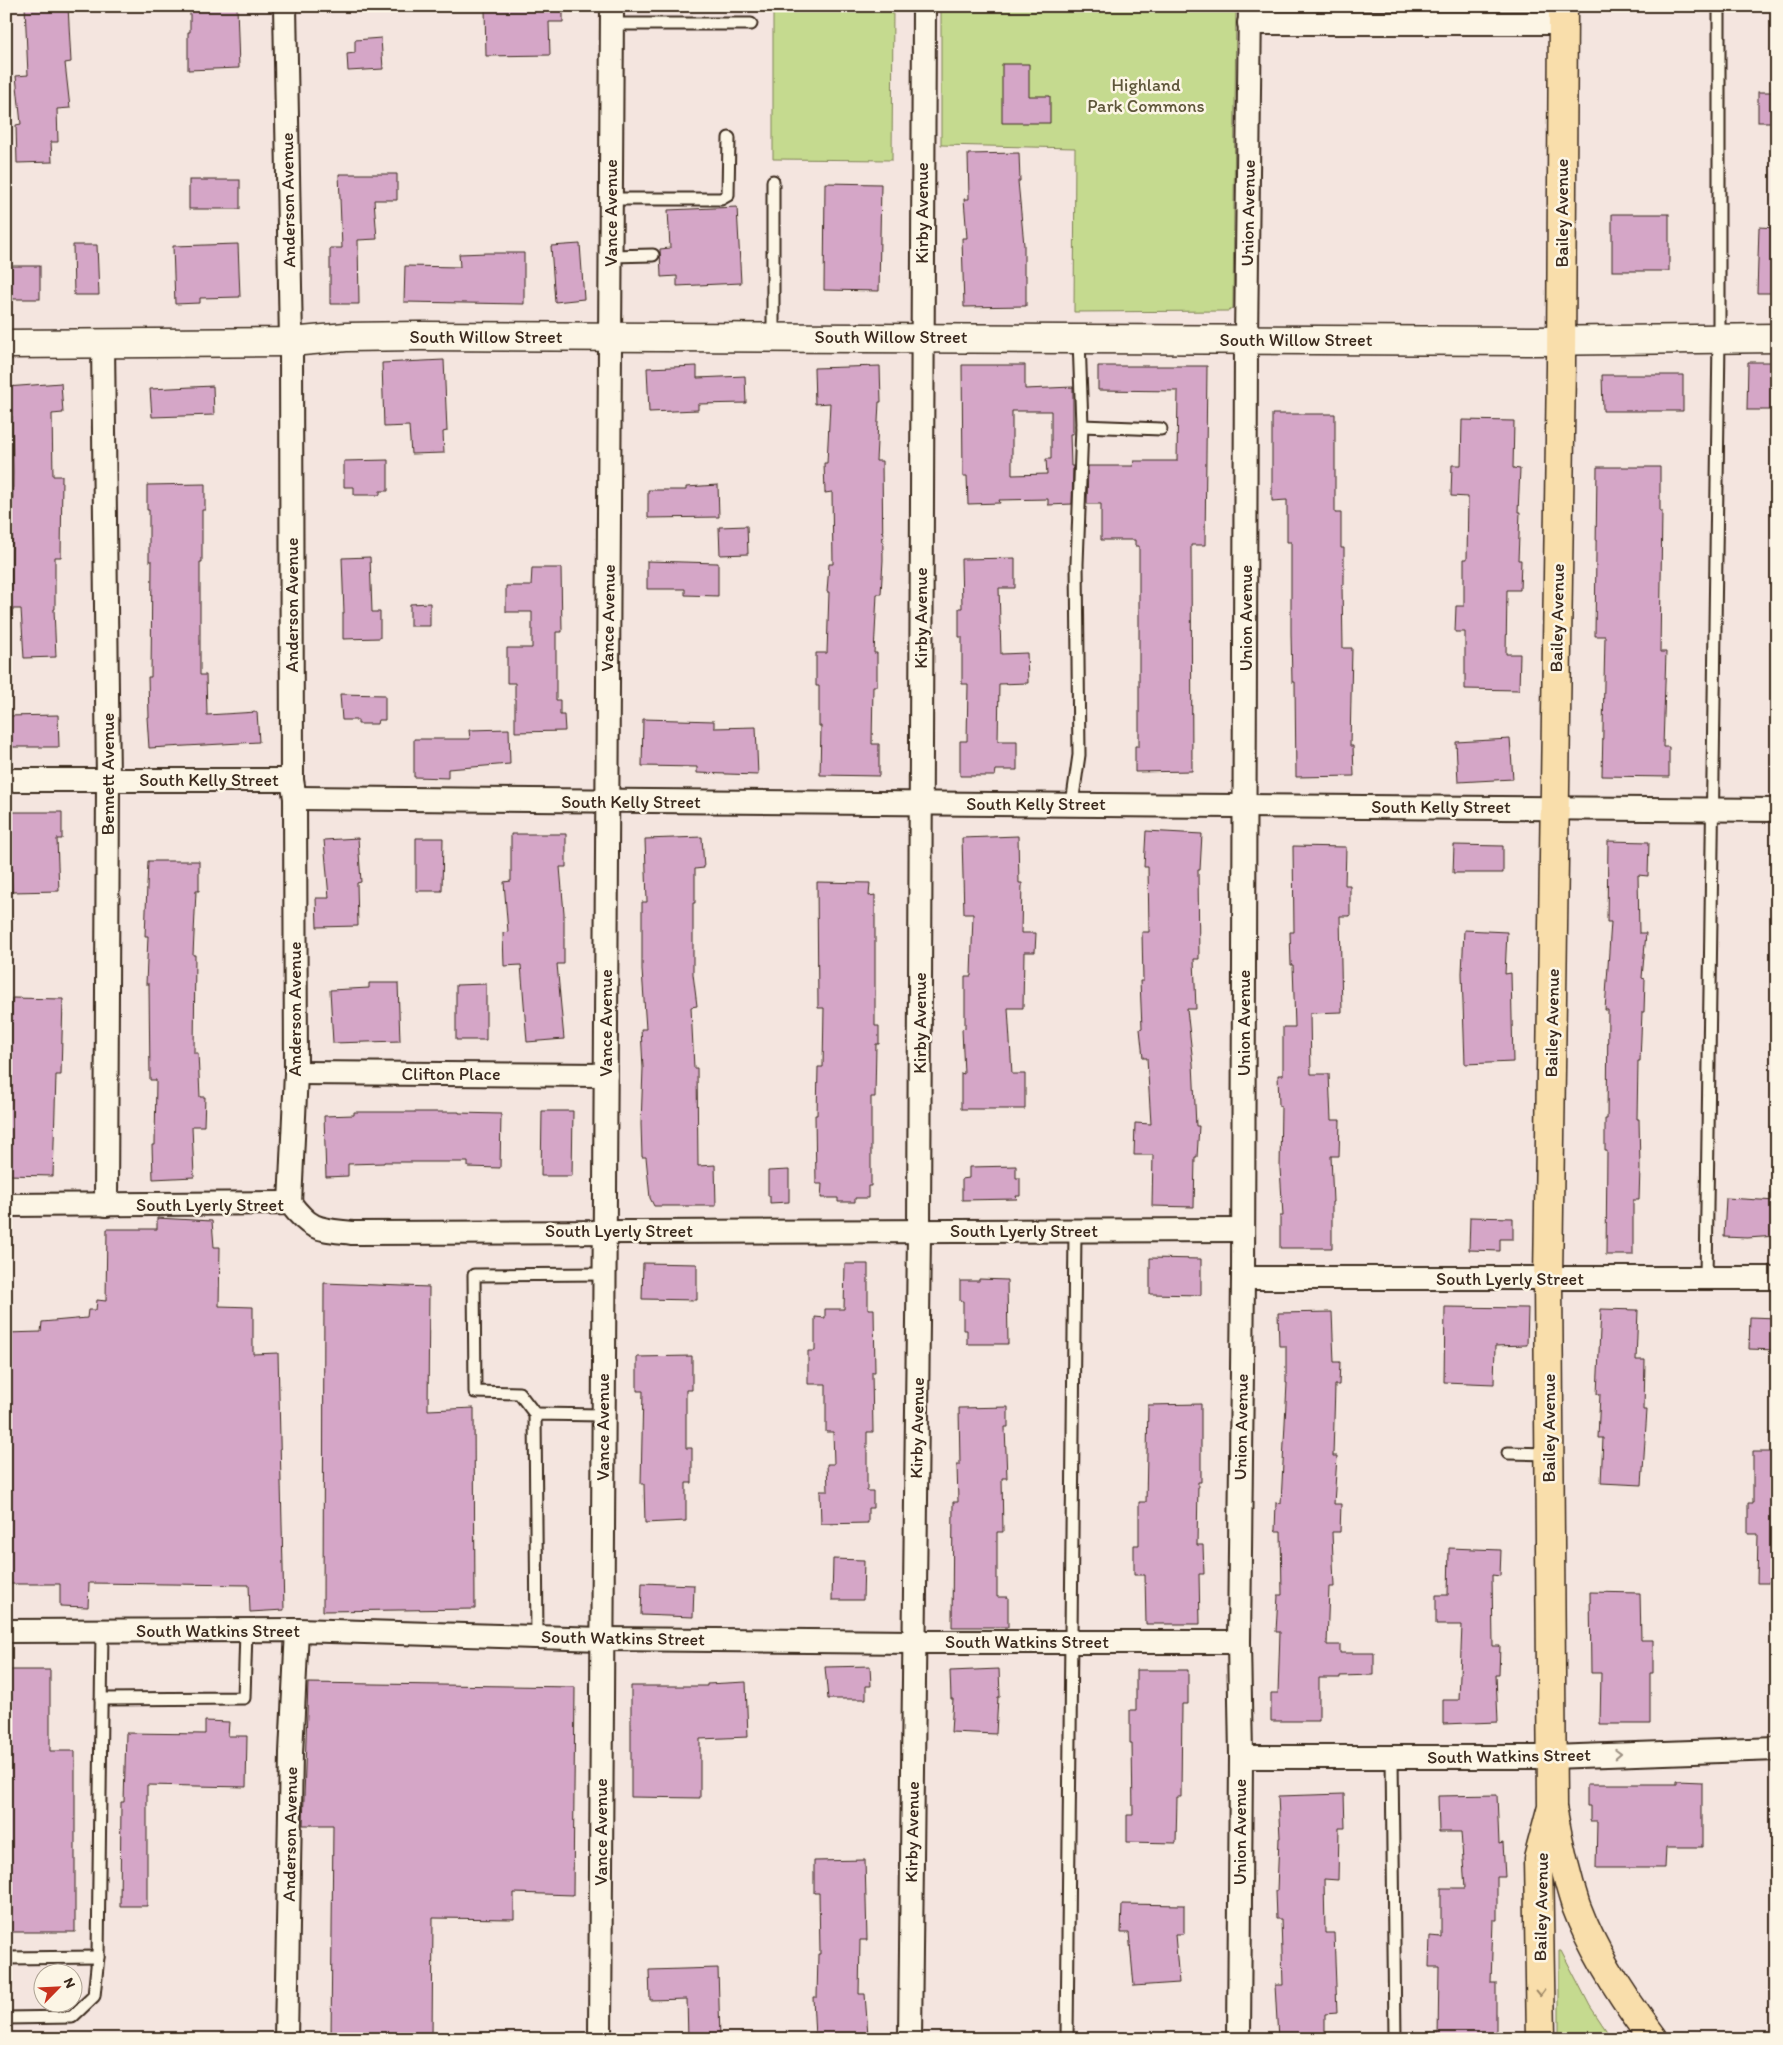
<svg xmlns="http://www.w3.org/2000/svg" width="1783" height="2045" font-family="Itim,sans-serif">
	<rect width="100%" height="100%" fill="#f4e5df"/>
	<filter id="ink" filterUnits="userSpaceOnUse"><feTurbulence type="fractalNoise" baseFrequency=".02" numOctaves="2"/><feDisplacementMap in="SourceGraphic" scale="10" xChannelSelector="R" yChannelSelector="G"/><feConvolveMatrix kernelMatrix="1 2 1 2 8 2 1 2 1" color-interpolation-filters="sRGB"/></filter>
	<g filter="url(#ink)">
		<g fill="#c5da8f" stroke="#808256">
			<path d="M773 6H893L892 160 773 159Z"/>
			<path d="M941 6H1236L1233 308 1229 311 1074 312 1075 148 941 145Z"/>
			<path d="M1559 1950H1561L1590 2006 1612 2039H1559Z"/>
		</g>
		<g fill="#d5a6c7" stroke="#3b2a1e" fill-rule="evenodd">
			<path d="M25 6H68L71 62 65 63 70 108 57 109 58 142H51L52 162 17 163 16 125 21 124 16 76 28 75Z"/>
			<path d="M190 6H237L239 68 188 70V32H190Z"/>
			<path d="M491 6H563V22H549L550 55 486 56 485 9H491Z"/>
			<path d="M381 38 383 69 348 71 347 54 355 53V40Z"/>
			<path d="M1002 64H1029V96H1050V123H1002Z"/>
			<rect x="1758" y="92" width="19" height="30"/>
			<path d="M1019 153 1020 181H1018L1024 245V275H1026V306L964 307 962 238H967L964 199H969L968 154Z"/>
			<path d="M339 174H397V200H374L377 239 358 240 359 304H330V248H342Z"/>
			<rect x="189" y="180" width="51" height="29"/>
			<path d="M825 183 881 184 879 291 824 290Z"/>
			<path d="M737 207 741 283 677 286V276L661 277 660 249 670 248 668 210Z"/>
			<rect x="1612" y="214" width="57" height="57"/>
			<path d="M1759 227 1777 228V293H1757Z"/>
			<path d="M238 244 240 297 200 298V303L175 304 173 246Z"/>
			<path d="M580 244 584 299 555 302 551 246Z"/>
			<path d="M73 245H97L99 295H74Z"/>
			<path d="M487 253H524V304L404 302 405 266 460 267 459 254Z"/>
			<rect x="11" y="266" width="29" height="33"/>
			<path d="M444 360 447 431 443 432 444 453 411 454 409 426 384 427 382 363Z"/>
			<path d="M1748 362H1777V410H1747Z"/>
			<path d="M962 365H1025V389L1073 387V434H1070L1071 466H1073L1072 504 1048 505V499L999 500 1000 503 968 504 967 476H963ZM1012 411H1051V459H1046L1047 474 1012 475Z"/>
			<path d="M697 366V378L745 376 746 403 698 404V410L649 412 647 368Z"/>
			<path d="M880 366 881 402H879L876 461H882L883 560 881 594H877L874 653H877V686H873L872 744H879V776L820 775 821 726H819V686H816V653H827L829 592H827L829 564H833L832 492 825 493 824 463H827L830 403 815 404 814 368Z"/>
			<path d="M1098 366H1207L1205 545H1191L1192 771 1135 772V746H1139V546H1135V540H1101V504H1087L1088 466H1133L1134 461H1177L1178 391 1098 390Z"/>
			<path d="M1602 375H1683V411H1603Z"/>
			<path d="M61 383 63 413 52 414 53 476H62L61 557H55V609H54L56 657 24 658 21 609H11L13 472 12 416H6V387Z"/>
			<path d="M213 386 214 415 152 417 150 389Z"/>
			<path d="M1272 414H1335V513H1341V548H1344V585H1342L1343 648H1352L1350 746H1353L1354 776 1296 777 1295 682H1292L1291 633V542H1287V500L1272 501Z"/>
			<path d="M1462 420 1514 421 1513 468 1520 469 1518 512H1520L1518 560H1521L1520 590H1507L1506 654H1520L1519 690 1465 689V632H1455L1456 606H1464V559H1467L1468 497 1451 496 1452 465H1461Z"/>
			<path d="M388 460V491H380V495H354V487H344V461Z"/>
			<path d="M1597 467H1660V511H1662L1660 652H1666L1663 747H1669V777L1602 776 1605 636H1595Z"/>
			<path d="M205 484V510H202V562H200V675H206L207 715 257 712 259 742 149 748 147 717H149L148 677H151L152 561H149V510H147V485Z"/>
			<path d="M718 485 719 517 648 518V490H686V487Z"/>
			<path d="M747 526 748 554 720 555 719 527Z"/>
			<path d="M370 557 372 612H380V638L343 639V613H344L342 558Z"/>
			<path d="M1015 558V588H999L1001 654 1027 653 1028 683 999 684 998 741H1017V770H996L995 776H960V741H967L968 684H962V637H959V608H962L961 559Z"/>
			<path d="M647 561 718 563V596L685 595V589H647Z"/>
			<path d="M532 568H561L562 632H556V700H560V715H564L565 731 515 732V683H507V648H532V612H506V586H531Z"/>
			<path d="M430 603V626H410V604Z"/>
			<path d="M340 694 385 695V720H378L377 724H358V720H342Z"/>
			<path d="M58 715 59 747H6V716Z"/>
			<path d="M643 719 714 721V728L756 727 758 775 697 773V767L642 766Z"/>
			<path d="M509 729 510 764 448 769V778L414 777V739H470L469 730Z"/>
			<path d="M1510 739 1513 779 1458 782 1456 742Z"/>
			<path d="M7 812H62V839H57L59 891 12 892 10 840H8Z"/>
			<path d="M1146 831 1202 834 1200 870H1198L1199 959H1194L1196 1009H1187L1193 1063 1196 1126H1199L1197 1157H1195L1194 1207 1152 1206 1153 1155H1134L1135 1123 1151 1124 1147 1058H1143L1140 1029 1142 1028 1140 981H1143L1142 932H1149L1148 867H1144Z"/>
			<path d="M511 834H566V867H560L564 913V964H557L564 1039 527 1042 521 965 504 966 503 933 508 932 504 882 511 881Z"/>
			<path d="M1018 836 1019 883H1022L1021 933H1036L1035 952H1024L1023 1008H1008L1012 1074H1025V1109H961V1073L964 1074 962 1029 965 1028V976H971L973 914H964L962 838Z"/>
			<path d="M702 837 704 868 695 869V903H693V974L697 1006 691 1007 694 1068H697L698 1166 715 1165 716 1206H654L650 1198 646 1157H642L641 1124 643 1068 641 1029H646L642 970V902H647L645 839Z"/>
			<path d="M358 838 361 882 357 883 358 926 317 927 316 898H329L324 840Z"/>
			<path d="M416 838H443L442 891H416Z"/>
			<path d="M1608 841 1649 842 1648 876 1638 875 1639 933H1646L1642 978 1645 979 1644 1012H1642L1640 1061H1638L1637 1119H1639L1640 1168 1639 1200H1633V1255H1606L1607 1151H1605V1119H1607L1608 1010H1605L1611 922H1607Z"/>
			<path d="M1454 845 1503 846V873H1453Z"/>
			<path d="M1293 846 1346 847 1345 885H1350V916H1340L1342 1012 1310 1013 1311 1074H1329L1331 1120H1340L1339 1156H1331L1333 1202H1332V1248H1280V1216H1283L1280 1168 1281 1106H1279L1278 1075H1283V1027H1295L1293 965H1291L1290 932H1294Z"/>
			<path d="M148 861H199V891H196L193 955H195L194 1053H198L200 1097H205L204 1126H192L194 1177 153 1179 152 1145H155L156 1080H150L149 984H146L148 936H145Z"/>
			<path d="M817 882 870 883 869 896 875 895V1026H879V1044H876L875 1097H871V1186H868V1198H855V1202H838V1198H821L822 1184H816L815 1115H817L818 1067H823L824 1008H818Z"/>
			<path d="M1464 930 1507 932 1505 974 1511 973 1513 1062 1465 1064 1462 973Z"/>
			<path d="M369 983H398L400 1041 333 1043 330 990 369 988Z"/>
			<path d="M486 984V1040H456V985Z"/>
			<path d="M12 998 63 999 61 1075H56L53 1176 6 1175V1100L8 1042H11Z"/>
			<path d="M542 1111H573L572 1176H541Z"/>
			<path d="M354 1112H459V1113L501 1114 500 1168 468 1167V1162H384V1163L348 1164V1176L326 1177 324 1116 354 1115Z"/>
			<path d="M1016 1166V1178H1020V1196H1016L1017 1199 962 1200V1179L969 1178V1167Z"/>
			<path d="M789 1170V1202L770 1203V1196H768V1171Z"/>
			<path d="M1726 1198 1777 1201V1236L1747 1238 1724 1237Z"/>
			<path d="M1470 1217 1513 1218V1239H1500V1251L1469 1250Z"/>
			<path d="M157 1218 212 1221 214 1247H220L219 1306 253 1307V1354L278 1353 284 1610 250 1612 249 1585 89 1583 88 1607 60 1606V1584H6V1333L41 1332 42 1322 87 1318 88 1310H96L97 1300 106 1301 107 1229H157Z"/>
			<path d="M1150 1258 1201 1259V1295L1150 1294Z"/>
			<path d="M643 1263 697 1264V1300L642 1299Z"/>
			<path d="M845 1264H868V1309H874L875 1372H872L873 1432H867V1491H873V1508H868V1523L821 1524 820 1491H828L827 1464H834L833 1432H826V1384H808V1351H815V1317L825 1318V1309H844Z"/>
			<path d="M979 1279 1007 1280 1008 1344H967V1330H963V1301H960V1281H979Z"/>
			<path d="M324 1283 429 1287 428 1410 474 1408 475 1609 323 1611Z"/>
			<path d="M1445 1307 1528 1308 1527 1345 1495 1346 1494 1384 1444 1382Z"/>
			<path d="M1601 1309 1638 1310 1636 1360H1645L1644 1410H1647L1642 1485 1601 1483 1603 1438H1598L1600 1394H1597Z"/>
			<path d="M1332 1312 1334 1362H1340L1339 1385H1335L1333 1456H1337L1334 1504H1341L1340 1532H1332L1334 1587H1329L1327 1645H1340V1653H1374V1675L1340 1676V1678H1319V1721H1271V1693H1278L1280 1632H1276L1278 1595H1282L1281 1531H1275L1276 1502 1281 1503 1287 1383H1286V1346H1279L1278 1313Z"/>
			<path d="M1750 1317 1777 1318V1350L1749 1349Z"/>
			<path d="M692 1356V1390H686V1448H692V1483H686V1521L645 1523 644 1484H641L643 1391H637V1357Z"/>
			<path d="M1201 1404V1482H1198L1197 1545H1203L1204 1574H1199L1200 1624H1146L1145 1575H1134V1545H1139V1502H1146L1148 1405Z"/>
			<path d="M1008 1407V1427H1005L1007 1478H1002L1003 1532H997V1597H1008V1627H952L953 1502H958L957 1465H960L959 1408Z"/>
			<path d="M1753 1452H1777V1583H1757L1758 1534H1748V1503H1753Z"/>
			<path d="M1449 1548 1501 1550 1500 1576 1492 1575 1493 1646H1500L1499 1675H1496L1498 1722 1443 1724V1700H1459L1462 1625H1436V1595H1448Z"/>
			<path d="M833 1559 864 1560 863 1600H832Z"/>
			<path d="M642 1583 694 1585 693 1617 641 1615Z"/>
			<path d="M1590 1592 1640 1593 1641 1640H1653V1673H1650V1724H1600L1601 1673H1591Z"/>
			<path d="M870 1666 871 1686H866V1699H828L825 1667Z"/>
			<path d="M999 1669 1000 1697H998L996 1734 951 1732 953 1699H951L950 1671Z"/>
			<path d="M6 1670H50V1751H75V1932H6Z"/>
			<path d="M1136 1670H1188V1704H1182L1181 1797H1177L1176 1843 1127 1842V1815H1133L1132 1743H1130V1710H1136Z"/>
			<path d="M746 1682 748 1737 700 1739V1798L631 1797V1686H707V1684Z"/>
			<path d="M308 1683 575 1687 573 1895 514 1893V1919L433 1918 432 2039H331L333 1825H303Z"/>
			<path d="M205 1721 229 1722 228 1736H247L246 1787 147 1785V1906H120L121 1802H124L126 1733 205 1734Z"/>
			<path d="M1677 1781 1702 1782V1847H1666L1665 1868H1596L1597 1821H1590V1806H1587V1784H1677Z"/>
			<path d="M1344 1794 1345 1828H1339L1338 1880 1324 1879 1325 1933H1334L1337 2013 1325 2014V2039H1278L1275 1985H1283L1281 1919H1276L1275 1891H1277L1279 1838H1280L1278 1796Z"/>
			<path d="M1497 1795 1499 1844 1503 1843 1505 1877H1497V1920H1493L1491 1983H1496V2039H1438L1439 1967H1429L1430 1936 1441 1937V1888H1465L1461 1832H1439L1438 1796Z"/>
			<path d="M865 1860 867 1940H860L859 1994H865L868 2035 815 2038 813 1997H817L818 1954H820L819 1893H814V1861Z"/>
			<path d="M1122 1904 1184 1905V1934H1175L1179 1983 1134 1986 1129 1933H1121Z"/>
			<path d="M718 1968 720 2039H688L687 1999 650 2000 649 1970Z"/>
		</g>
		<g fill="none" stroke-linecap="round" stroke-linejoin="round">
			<g stroke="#3b2a1e" stroke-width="15">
				<g id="lane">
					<path d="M612 24H751"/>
					<path d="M611 199H721L728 195 729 138"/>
					<path d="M611 256 653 255"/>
					<path d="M773 337V181"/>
					<path d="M1082 426 1161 429"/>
					<path d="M1072 804 1079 755 1077 564 1082 426 1079 339"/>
					<path d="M1706 1279 1719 339V6"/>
					<path d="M535 1414 519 1393 475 1392 474 1275 603 1274"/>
					<path d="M1508 1453 1549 1454"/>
					<path d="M537 1637 535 1414 603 1415"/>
					<path d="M101 1699 244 1698 246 1631"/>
					<path d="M1392 1757 1395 2039"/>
					<path d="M6 1958 98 1957"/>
					<path d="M6 2018 72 2017 94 1996 98 1957 102 1631"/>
					<path d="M1067 2039 1075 1231"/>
				</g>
			</g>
			<g stroke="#3b2a1e" stroke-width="26">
				<g id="street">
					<path d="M285 6 291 342 292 780 295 798 296 1073 290 1203"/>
					<path d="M1249 23H1563"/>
					<path d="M103 343 108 781 106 1205"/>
					<path d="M6 780H292"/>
					<path d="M295 798C789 805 1283 805 1777 810"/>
					<path d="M296 1073 606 1075"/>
					<path d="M6 1205 290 1203C311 1231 319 1229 352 1233L1243 1230"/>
					<path d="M1243 1278H1777"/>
					<path d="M6 1631 297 1630 602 1639 914 1642H1239"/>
					<path d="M1241 1757H1551L1777 1749"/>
					<path d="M286 2039 291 1753 297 1630"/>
					<path d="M600 2039 612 6"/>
					<path d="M910 2039 919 1232 924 6"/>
					<path d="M1239 2039 1241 1757 1239 1642 1243 1278 1246 340 1250 6"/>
				</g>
			</g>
			<g stroke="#3b2a1e" stroke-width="31">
				<path id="secondary" d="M6 344 291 342 346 337 420 336 1535 341 1777 338"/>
			</g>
			<g stroke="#3b2a1e" stroke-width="31">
				<g id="primary">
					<path d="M1553 1812C1559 1844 1566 1875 1576 1906 1594 1954 1623 1998 1654 2039"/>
					<path d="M1541 2039 1538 1859 1552 1806 1548 1279 1561 365 1563 6"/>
				</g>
			</g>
			<use href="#lane" stroke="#fcf5e5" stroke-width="11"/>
			<use href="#street" stroke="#fcf5e5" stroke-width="22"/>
			<use href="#secondary" stroke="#fcf5e5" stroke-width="28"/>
			<use href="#primary" stroke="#f9deab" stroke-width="28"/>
		</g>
		<defs><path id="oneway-chevron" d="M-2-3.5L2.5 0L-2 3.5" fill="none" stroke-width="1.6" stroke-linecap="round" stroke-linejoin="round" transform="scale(1.25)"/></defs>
		<use stroke="#9c9082" href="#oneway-chevron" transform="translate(1618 1754) rotate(-2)"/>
		<use stroke="#9a8464" href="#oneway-chevron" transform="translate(1540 1993) rotate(89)"/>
	</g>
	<g text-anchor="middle" stroke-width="5" stroke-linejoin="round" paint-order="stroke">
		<g font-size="18" fill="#5e563a" stroke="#fcf5e5">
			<text x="1146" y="91">Highland<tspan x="1146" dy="21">Park Commons</tspan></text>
		</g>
		<g font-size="18" fill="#3b2a1e" stroke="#fcf5e5">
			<text transform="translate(288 200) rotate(-91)" y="6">Anderson Avenue</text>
			<text transform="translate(611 213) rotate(-90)" y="6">Vance Avenue</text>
			<text transform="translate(922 213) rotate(-90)" y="6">Kirby Avenue</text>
			<text transform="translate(1248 213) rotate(-89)" y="6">Union Avenue</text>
			<text transform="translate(1562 213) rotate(-90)" y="6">Bailey Avenue</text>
			<text x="486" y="343">South Willow Street</text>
			<text x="891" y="343">South Willow Street</text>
			<text x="1296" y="346">South Willow Street</text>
			<text transform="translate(292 605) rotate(-90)" y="6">Anderson Avenue</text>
			<text transform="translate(608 618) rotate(-89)" y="6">Vance Avenue</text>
			<text transform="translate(921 618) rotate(-90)" y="6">Kirby Avenue</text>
			<text transform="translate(1246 618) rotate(-90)" y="6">Union Avenue</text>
			<text transform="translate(1557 618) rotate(-89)" y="6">Bailey Avenue</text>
			<text transform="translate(108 774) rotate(-90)" y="6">Bennett Avenue</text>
			<text x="209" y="786">South Kelly Street</text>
			<text x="631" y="808">South Kelly Street</text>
			<text x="1036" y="810">South Kelly Street</text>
			<text x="1441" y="813">South Kelly Street</text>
			<text transform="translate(295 1009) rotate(-90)" y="6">Anderson Avenue</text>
			<text transform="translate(606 1023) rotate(-90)" y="6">Vance Avenue</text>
			<text transform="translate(920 1023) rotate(-90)" y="6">Kirby Avenue</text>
			<text transform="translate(1244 1023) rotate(-90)" y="6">Union Avenue</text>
			<text transform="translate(1552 1023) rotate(-89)" y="6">Bailey Avenue</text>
			<text x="451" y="1080">Clifton Place</text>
			<text x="210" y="1211">South Lyerly Street</text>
			<text x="619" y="1237">South Lyerly Street</text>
			<text x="1024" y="1237">South Lyerly Street</text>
			<text x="1510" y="1285">South Lyerly Street</text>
			<text transform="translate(603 1427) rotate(-90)" y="6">Vance Avenue</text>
			<text transform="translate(1241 1427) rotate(-89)" y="6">Union Avenue</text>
			<text transform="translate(917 1428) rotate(-89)" y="6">Kirby Avenue</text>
			<text transform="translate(1549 1428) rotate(-90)" y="6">Bailey Avenue</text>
			<text x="218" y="1637">South Watkins Street</text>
			<text transform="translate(623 1638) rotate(1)" y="6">South Watkins Street</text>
			<text x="1027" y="1648">South Watkins Street</text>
			<text transform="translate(1509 1756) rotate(-1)" y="6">South Watkins Street</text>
			<text transform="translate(601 1832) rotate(-90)" y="6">Vance Avenue</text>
			<text transform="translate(912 1832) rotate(-89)" y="6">Kirby Avenue</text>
			<text transform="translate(1240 1832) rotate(-90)" y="6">Union Avenue</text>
			<text transform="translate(290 1834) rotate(-89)" y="6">Anderson Avenue</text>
			<text transform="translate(1541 1907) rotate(-89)" y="6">Bailey Avenue</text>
		</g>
	</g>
	<rect width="1783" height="2045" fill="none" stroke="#fcf5e5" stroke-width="25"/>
	<rect x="12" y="12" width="1758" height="2020" fill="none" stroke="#3b2a1e" stroke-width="2" filter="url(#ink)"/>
	<g transform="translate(58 1988) rotate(66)"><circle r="24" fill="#fcf5e5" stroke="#afa495"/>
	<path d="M0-4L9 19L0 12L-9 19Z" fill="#c8321e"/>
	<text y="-8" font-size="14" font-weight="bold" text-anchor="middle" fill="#3b2a1e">N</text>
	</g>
</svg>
